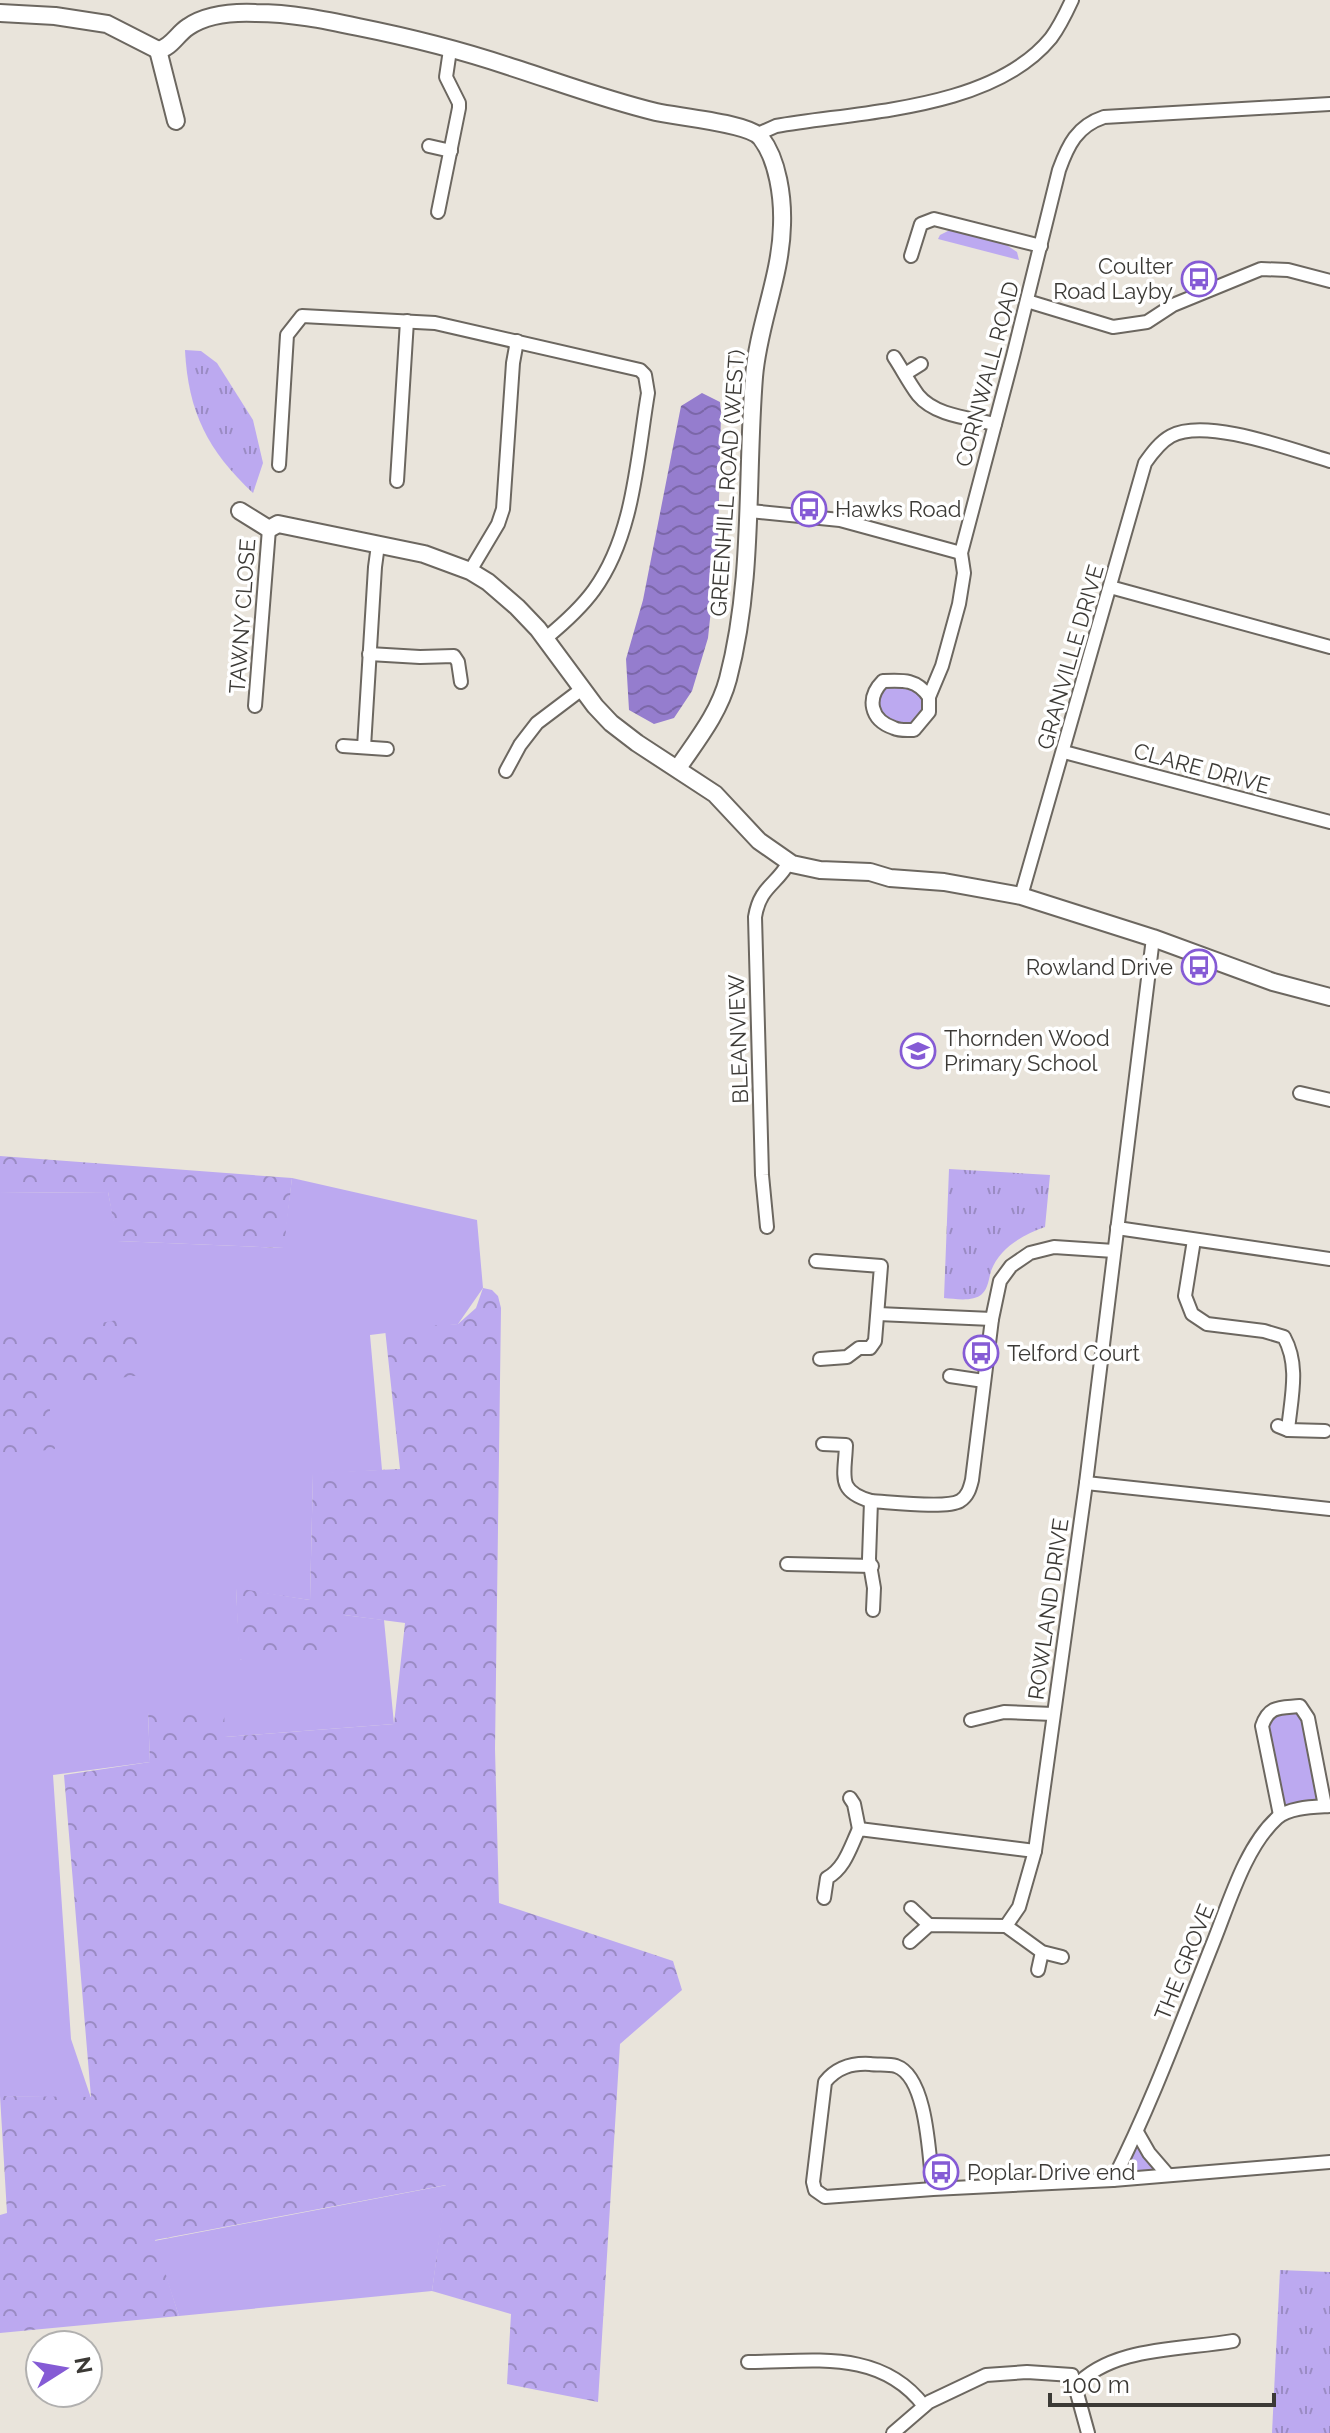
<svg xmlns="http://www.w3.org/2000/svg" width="1330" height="2433" font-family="Raleway,sans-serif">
	<defs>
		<pattern id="forest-crowns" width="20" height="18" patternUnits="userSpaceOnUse" patternTransform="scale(2)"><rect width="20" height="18" fill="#bca9f0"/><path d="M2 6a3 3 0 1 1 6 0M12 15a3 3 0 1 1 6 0" fill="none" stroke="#9a8bc3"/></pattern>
		<pattern id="park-tufts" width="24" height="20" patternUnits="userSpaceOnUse" patternTransform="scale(2)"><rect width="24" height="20" fill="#bca9f0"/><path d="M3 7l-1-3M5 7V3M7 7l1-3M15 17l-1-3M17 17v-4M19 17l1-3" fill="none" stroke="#9a8bc3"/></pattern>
		<pattern id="water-waves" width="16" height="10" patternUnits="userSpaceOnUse" patternTransform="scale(2)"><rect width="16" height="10" fill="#957dce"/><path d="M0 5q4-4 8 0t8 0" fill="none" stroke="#7b67a8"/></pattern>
	</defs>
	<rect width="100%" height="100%" fill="#e9e4db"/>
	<g fill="#bca9f0">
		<path d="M950 230 1005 244 1017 252 1019 260 938 239 940 235Z"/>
		<path d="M901 680 929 697 914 730 878 719 874 690Z"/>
		<path d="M292 1178 477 1220 483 1288 458 1324 370 1335 382 1470 313 1474 310 1600 236 1589 240 1660 344 1615 384 1620 394 1724 225 1737 148 1712 150 1762 53 1775 71 2039 91 2098 0 2096V1193L108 1192 118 1241 283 1248Z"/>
		<path d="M1300 1706 1325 1806 1280 1815 1266 1714Z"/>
		<path d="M1137 2132 1168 2175 1113 2180Z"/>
		<path d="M447 2185 432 2291 179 2316 154 2241Z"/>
	</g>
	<g fill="url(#forest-crowns)">
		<path d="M0 1156 292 1178 284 1248 117 1241 108 1192 0 1193Z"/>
		<path d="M483 1288 492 1290 498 1296 501 1308 495 1749 499 1903 673 1961 682 1990 620 2044 598 2402 507 2384 511 2314 432 2291 446 2185 155 2240 179 2316 0 2333V2215L7 2213 0 2096 91 2097 64 1775 150 1762 148 1712 224 1708 225 1737 394 1724 405 1623 344 1615 334 1652 239 1660 236 1588 310 1600 313 1473 400 1469 385 1329 458 1324 476 1308Z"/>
		<path d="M134 1317 141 1375 47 1388 55 1449 0 1456V1324L40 1340 73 1328Z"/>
	</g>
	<g fill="url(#park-tufts)">
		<path d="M185 350 201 351 217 363 253 420 263 463 253 493C208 451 188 412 185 350Z"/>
		<path d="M949 1169 1050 1175 1045 1227C1023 1235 1000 1247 991 1271 989 1278 988 1289 982 1294 973 1302 956 1299 944 1298Z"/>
		<path d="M1280 2270 1330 2272V2433H1272Z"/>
	</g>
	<path fill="url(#water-waves)" d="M702 393 720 402 721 412 718 543 708 638 692 691 674 718 654 724 629 710 626 659 643 600 681 406Z"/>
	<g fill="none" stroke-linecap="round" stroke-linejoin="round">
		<g stroke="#6c6760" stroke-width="16">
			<g id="minor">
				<path d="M758 134 776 126C861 111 992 110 1051 38 1060 26 1066 13 1072 0"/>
				<path d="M429 146 451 151"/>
				<path d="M438 212 459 108V103L446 77 450 50"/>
				<path d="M911 256 921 224 934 219 1041 246"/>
				<path d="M1027 301 1113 327 1147 322 1173 305 1261 269 1288 270 1330 281"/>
				<path d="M894 357C902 369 909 383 918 395 935 416 970 418 995 424"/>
				<path d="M905 374 921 364"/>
				<path d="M279 465 287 335 302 316 435 323 640 370 645 375 648 393C637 458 634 535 594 590 581 608 563 624 546 638"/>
				<path d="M397 481 407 321"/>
				<path d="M750 511 840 520 961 553"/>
				<path d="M470 571 498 524 503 509 513 363 517 341"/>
				<path d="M1110 587 1330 647"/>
				<path d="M369 654 420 657 454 656 458 662 461 682"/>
				<path d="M929 697C917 679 903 680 883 681 866 698 870 720 894 728 900 731 908 730 914 730L929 712V697L942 666 959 604 964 573 961 553 1013 356 1059 170C1068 145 1077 126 1104 117L1330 104"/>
				<path d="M255 706 269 529"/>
				<path d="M343 746 387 749"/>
				<path d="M364 747 375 567 378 545"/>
				<path d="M1064 752 1330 822"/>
				<path d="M506 771 520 745 537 723 582 689"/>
				<path d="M1021 896 1145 463C1152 453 1160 442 1171 436 1206 417 1292 450 1330 461"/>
				<path d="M1300 1093 1330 1100"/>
				<path d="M767 1227 762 1175 755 917C760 886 777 885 789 862"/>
				<path d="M1117 1228 1330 1259"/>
				<path d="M1194 1240 1185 1296 1192 1314 1207 1324 1264 1331 1284 1337C1300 1366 1291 1398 1288 1430"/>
				<path d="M816 1261 881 1266 875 1341 870 1348H859L847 1357 820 1359"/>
				<path d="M878 1314 992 1319"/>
				<path d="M950 1376 984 1381"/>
				<path d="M1278 1426 1288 1430 1325 1431"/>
				<path d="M823 1444 846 1445C845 1476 836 1491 871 1501 890 1502 946 1509 960 1501 968 1496 970 1488 972 1480L992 1319 1000 1281 1011 1266 1030 1253 1054 1247 1114 1251"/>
				<path d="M1086 1483 1330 1509"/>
				<path d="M871 1501 869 1559 874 1588 873 1610"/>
				<path d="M787 1564 872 1566"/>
				<path d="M971 1720 1004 1712 1053 1714"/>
				<path d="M850 1798 854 1804 859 1829"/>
				<path d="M1280 1815 1262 1726C1269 1705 1280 1708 1300 1706L1308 1718 1325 1806"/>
				<path d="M824 1898 827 1878C845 1868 850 1848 859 1829L1035 1851"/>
				<path d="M911 1908 929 1925"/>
				<path d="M1006 1926 1019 1907 1035 1851 1086 1483 1153 938"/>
				<path d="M910 1942 929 1925 1006 1926 1042 1952 1062 1957"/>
				<path d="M1038 1970 1042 1952"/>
				<path d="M1137 2132 1149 2153 1168 2175"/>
				<path d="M1113 2180C1151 2105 1180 2026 1211 1948 1228 1907 1244 1848 1277 1818 1289 1807 1314 1807 1330 1806"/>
				<path d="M933 2189C929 2159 928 2077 896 2066 889 2064 878 2065 870 2064 852 2063 837 2067 825 2082L813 2182 815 2190 825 2197 933 2189 1113 2180 1330 2162"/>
				<path d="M748 2362C812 2362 880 2348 924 2406"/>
				<path d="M1075 2387C1111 2346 1183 2350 1233 2341"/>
				<path d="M893 2433 929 2402 986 2375 1027 2372 1072 2375 1088 2433"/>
			</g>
		</g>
		<g stroke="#6c6760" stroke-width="20">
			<g id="tertiary">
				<path d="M0 13 55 16 107 24 158 50C171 48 177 34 188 27 207 14 233 12 256 13 291 13 325 20 358 27 408 37 460 50 508 66 558 82 606 100 656 112 678 117 750 123 761 138 778 160 783 198 782 225 781 277 758 325 754 377 746 478 754 580 728 679 719 713 697 740 678 768"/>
				<path d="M158 50 176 121"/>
				<path d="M240 511 269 529 278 524 424 554 470 571 488 582 517 607 538 629 595 706 611 723 637 743 715 794 759 841 792 864 820 870 870 872 890 878 944 882 1021 896 1153 938 1273 982 1330 997"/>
			</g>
		</g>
		<use href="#minor" stroke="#fff" stroke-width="12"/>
		<use href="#tertiary" stroke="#fff" stroke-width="16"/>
	</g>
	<defs>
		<g id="bus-ring" transform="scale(1.8)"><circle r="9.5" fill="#fff" stroke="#855bd5" stroke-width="1.5"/><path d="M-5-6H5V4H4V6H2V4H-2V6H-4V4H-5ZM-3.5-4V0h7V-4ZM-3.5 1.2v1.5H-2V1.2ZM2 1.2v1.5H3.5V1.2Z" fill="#855bd5"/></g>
		<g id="school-ring" transform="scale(1.8)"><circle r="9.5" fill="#fff" stroke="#855bd5" stroke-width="1.5"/><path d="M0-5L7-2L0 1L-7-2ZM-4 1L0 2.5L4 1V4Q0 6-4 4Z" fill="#855bd5"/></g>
	</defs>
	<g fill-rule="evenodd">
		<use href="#bus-ring" x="1199" y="279"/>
		<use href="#bus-ring" x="809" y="509"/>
		<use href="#bus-ring" x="1199" y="967"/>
		<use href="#school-ring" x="918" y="1051"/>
		<use href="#bus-ring" x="981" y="1353"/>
		<use href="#bus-ring" x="941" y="2172"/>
	</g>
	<g text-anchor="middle" stroke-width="7" stroke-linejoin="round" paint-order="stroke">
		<g font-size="22" fill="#3c3a36" stroke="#fff" text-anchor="start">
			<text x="1173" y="274" text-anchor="end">Coulter<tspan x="1173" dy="25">Road Layby</tspan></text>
			<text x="835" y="517">Hawks Road</text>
			<text x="1173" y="975" text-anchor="end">Rowland Drive</text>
			<text x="944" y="1046">Thornden Wood<tspan x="944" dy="25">Primary School</tspan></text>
			<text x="1007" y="1361">Telford Court</text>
			<text x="967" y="2180">Poplar Drive end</text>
		</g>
		<g font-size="22" fill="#3c3a36" stroke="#fff">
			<text transform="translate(987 374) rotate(-75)" y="8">CORNWALL ROAD</text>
			<text transform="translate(727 483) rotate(-86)" y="8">GREENHILL ROAD (WEST)</text>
			<text transform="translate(242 616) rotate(-86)" y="8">TAWNY CLOSE</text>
			<text transform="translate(1070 657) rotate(-74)" y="8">GRANVILLE DRIVE</text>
			<text transform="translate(1202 768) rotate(15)" y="8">CLARE DRIVE</text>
			<text transform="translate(738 1039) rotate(-92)" y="8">BLEANVIEW</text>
			<text transform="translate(1048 1609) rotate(-82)" y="8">ROWLAND DRIVE</text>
			<text transform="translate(1184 1962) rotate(-68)" y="8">THE GROVE</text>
		</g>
	</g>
	<g transform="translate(64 2369) rotate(79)"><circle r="38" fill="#ffffff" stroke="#b1b0af" stroke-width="2"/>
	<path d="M0-6L14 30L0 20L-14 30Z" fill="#855bd5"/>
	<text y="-12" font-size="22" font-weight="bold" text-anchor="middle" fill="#3c3a36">N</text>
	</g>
	<path d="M1050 2393v12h224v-12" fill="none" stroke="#3c3a36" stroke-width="4"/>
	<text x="1062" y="2393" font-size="24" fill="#3c3a36" stroke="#ffffff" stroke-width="6" paint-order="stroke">100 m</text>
</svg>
